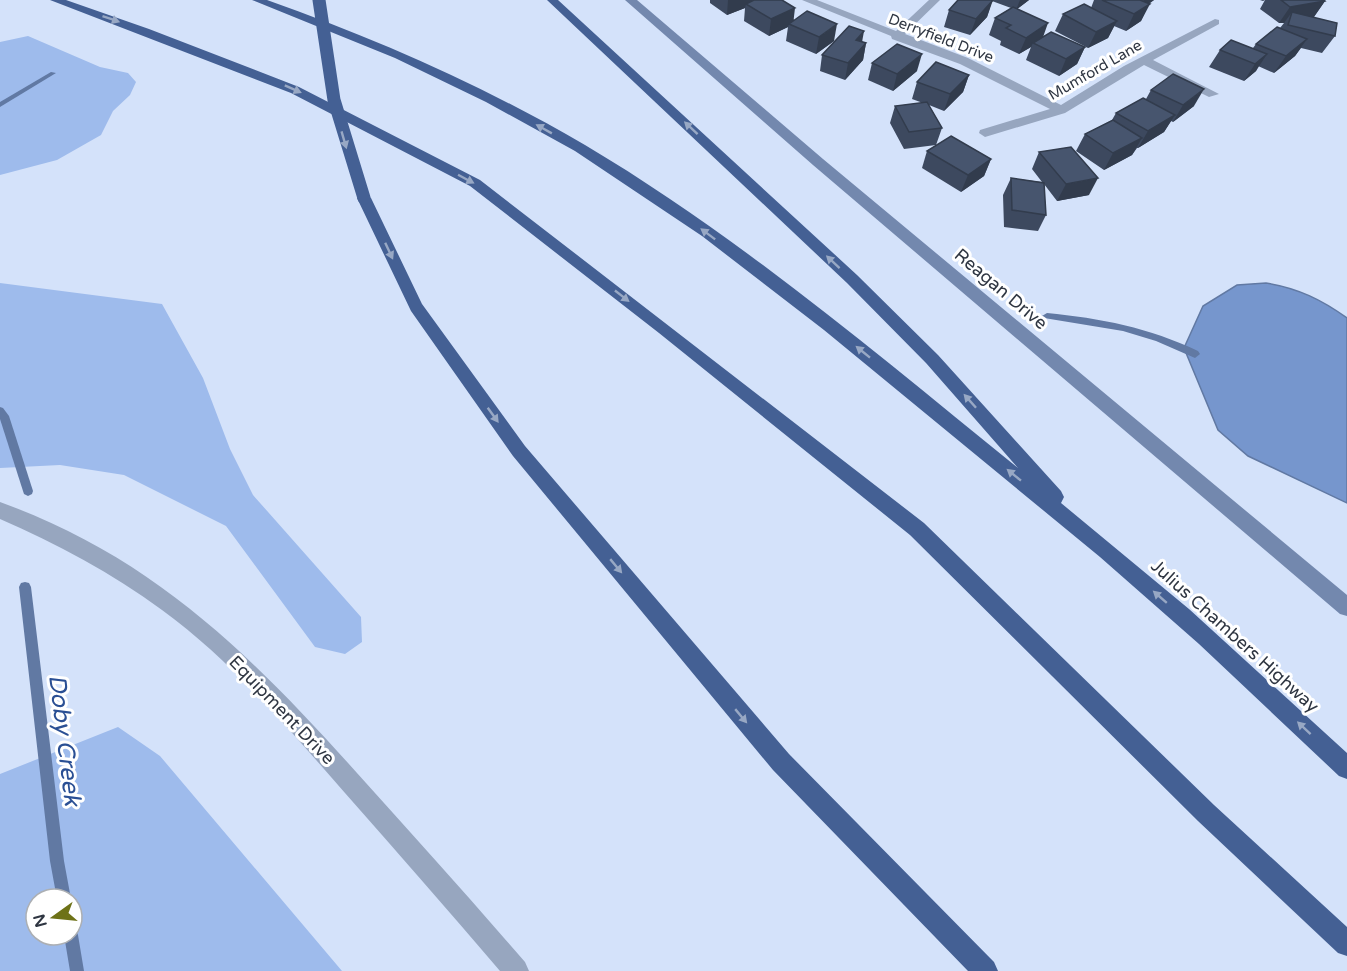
<svg xmlns="http://www.w3.org/2000/svg" width="1347" height="971" font-family="'Varela Round',sans-serif">
	<rect width="100%" height="100%" fill="#d4e2fa"/>
	<g fill="#9ebbec" fill-rule="evenodd">
		<path d="M28 36 100 67 128 73 136 82 130 95 113 111 101 135 57 160 0 175V42Z"/>
		<path d="M0 283 162 304 203 378 230 449 253 495 361 617 362 642 345 654 315 647 226 526 124 475 60 465 0 468Z"/>
		<path d="M118 727 160 756 342 971H0V774ZM36 899H72V935H36Z"/>
	</g>
	<path fill="#7696cd" stroke="#6179a3" stroke-width="1.5" d="M1266 283C1298 288 1322 300 1347 318V503L1248 456 1218 430 1184 348 1203 306 1237 285Z"/>
	<g fill="none" stroke-linecap="round" stroke-linejoin="round">
		<g fill="#6179a3" fill-rule="evenodd">
			<path d="M51 72 56 73 0 107V102Z"/>
			<path d="M1047 313C1100 318 1150 328 1198 351L1200 354 1195 358 1156 341 1123 331 1044 318 1042 316Z"/>
			<path d="M0 407 3 408 9 416 33 491 32 494 28 496 24 494 23 491 0 419Z"/>
			<path d="M25 582 29 583 31 587 64 861 71 899H57L50 861 19 587 21 583Z"/>
			<path d="M72 928 76 930 78 935 84 971H70L64 935H72Z"/>
		</g>
		<g fill="#97a6bf" fill-rule="evenodd">
			<path d="M802 0H817L896 31 929 0H940L905 34 968 58 1061 105 1124 66 1215 19 1219 20V24L1153 60 1219 94 1209 97 1144 65 1065 113 985 137 979 133 980 130 1050 109 960 64 892 39 891 36Z"/>
			<path d="M0 502C158 559 257 661 366 783 412 834 459 886 504 938L525 962 529 971H500C449 911 397 852 345 793 288 728 232 661 162 610 112 573 57 544 0 519Z"/>
		</g>
		<path fill="#7388ae" fill-rule="evenodd" d="M625 0H637L823 159 1347 595V616L1340 614 813 165Z"/>
		<g fill="#446094" fill-rule="evenodd">
			<path d="M50 0H66L149 29 299 87 480 180 924 523 1214 805 1347 927V956L1338 953 1198 821 910 535 659 333 470 186 291 93Z"/>
			<path d="M252 0H267C377 39 484 86 585 145 740 237 878 355 1018 468L926 363 847 283 547 0H558L857 275 938 355 1061 491 1064 497 1061 503 1189 609 1347 753V779L1339 776 1199 644 1100 557 824 330 702 236 575 151 486 102 395 58Z"/>
			<path d="M364 193 371 198 422 304 525 446 789 754 994 962 998 971H968L773 770 513 456 411 311 357 198Z"/>
		</g>
		<path stroke="#446094" stroke-width="13" d="M319 0 334 100 364 198"/>
	</g>
	<g fill="#3d495f">
		<path d="M710 0H782L794 20 834 41 816 54 786 41 788 27 769 36 744 21 745 8 727 15 710 3Z"/>
		<path d="M958 0H1029L1017 9 1043 36 1085 47 1077 64 1059 76 1026 60 1031 47 1019 54 1000 45 1001 41 989 35 995 18 1011 8 992 1 987 17 970 35 944 27 949 10Z"/>
		<path d="M1094 0H1154L1149 4 1141 21 1126 31 1114 26 1108 38 1088 48 1055 31 1063 14 1091 8Z"/>
		<path d="M1260 0H1324L1325 1 1314 17 1335 36 1322 53 1301 48 1295 56 1274 73 1258 66 1256 71 1244 81 1209 67 1220 50 1253 48 1256 44 1280 28 1284 23H1279L1260 9 1265 0 1263 1Z"/>
		<path d="M862 42 866 43 863 60 845 80 820 71 822 55Z"/>
		<path d="M872 63 917 71 893 91 868 80Z"/>
		<path d="M969 75 963 92 944 111 929 105 942 128 936 145 904 149 890 123 895 106 923 103 912 99 917 82Z"/>
		<path d="M1151 90 1194 106 1173 122 1171 121 1164 132 1138 148H1137L1132 155 1104 170 1076 151 1085 134 1112 120 1116 113 1146 99Z"/>
		<path d="M927 151 991 159 984 176 961 192 922 168Z"/>
		<path d="M1039 152 1089 195 1057 201 1044 184 1046 215 1038 231 1004 227 1003 195 1011 178 1042 182 1032 169Z"/>
	</g>
	<g fill="#323c4d">
		<path d="M728 0H760L746 4 745 8 727 15Z"/>
		<path d="M993 0 987 17 970 35 976 19Z"/>
		<path d="M1020 0H1029L1016 10Z"/>
		<path d="M1144 0H1154L1139 9Z"/>
		<path d="M1325 1 1313 18 1292 12 1284 23H1279L1290 7Z"/>
		<path d="M1150 4 1141 21 1126 31 1134 14Z"/>
		<path d="M795 8 793 25 789 24 788 27 769 36 771 19Z"/>
		<path d="M1117 21 1108 38 1088 48 1096 32Z"/>
		<path d="M1048 23 1042 40 1033 43 1031 47 1019 54 1026 38Z"/>
		<path d="M837 24 834 41 816 54 819 37Z"/>
		<path d="M864 31 861 48 856 40Z"/>
		<path d="M1307 39 1295 56 1274 73 1286 56Z"/>
		<path d="M866 43 863 60 845 80 848 63Z"/>
		<path d="M1085 47 1077 64 1059 76 1066 59Z"/>
		<path d="M922 54 917 71 893 91 897 74Z"/>
		<path d="M1267 54 1256 71 1244 81 1255 64Z"/>
		<path d="M969 75 963 92 944 111 950 94Z"/>
		<path d="M1204 89 1194 106 1173 122 1183 105Z"/>
		<path d="M1175 115 1164 132 1138 148 1148 131Z"/>
		<path d="M1142 138 1132 155 1104 170 1113 153Z"/>
		<path d="M991 159 984 176 961 192 968 175Z"/>
		<path d="M1098 178 1089 195 1057 201 1066 184Z"/>
	</g>
	<g fill="#47556e" stroke="#323c4d" stroke-width="1.5">
		<path d="M754 0H782L795 8 771 19 746 4Z"/>
		<path d="M958 0H993L976 19 949 10Z"/>
		<path d="M1102 0H1140L1150 4 1134 14Z"/>
		<path d="M1281 0H1324L1325 1 1290 7Z"/>
		<path d="M1084 4 1117 21 1096 32 1063 14Z"/>
		<path d="M1013 7 1048 23 1026 38 1006 28 1011 25 995 18Z"/>
		<path d="M807 11 837 24 819 37 789 24Z"/>
		<path d="M1292 12 1337 23 1335 36 1288 25Z"/>
		<path d="M849 26 864 31 856 40 866 43 848 63 822 55Z"/>
		<path d="M1277 27 1307 39 1286 56 1256 44Z"/>
		<path d="M1051 32 1085 47 1066 59 1033 43Z"/>
		<path d="M1231 40 1267 54 1255 64 1220 50Z"/>
		<path d="M897 44 922 54 897 74 872 63Z"/>
		<path d="M936 62 969 75 950 94 917 82Z"/>
		<path d="M1173 74 1204 89 1183 105 1151 90Z"/>
		<path d="M1143 98 1175 115 1148 131 1116 113Z"/>
		<path d="M927 102 942 128 909 132 895 106Z"/>
		<path d="M1113 120 1142 138 1113 153 1085 134Z"/>
		<path d="M951 136 991 159 968 175 927 151Z"/>
		<path d="M1071 147 1098 178 1066 184 1039 152Z"/>
		<path d="M1011 178 1044 183 1046 215 1012 210Z"/>
	</g>
	<defs><path id="oneway-solid" d="M-6-.8H1V-3.2L6.5 0L1 3.2V.8H-6Z" transform="scale(1.5)"/></defs>
	<g fill="#98a8c4">
		<use href="#oneway-solid" transform="translate(111 19) rotate(19)"/>
		<use href="#oneway-solid" transform="translate(293 89) rotate(24)"/>
		<use href="#oneway-solid" transform="translate(691 128) rotate(-137)"/>
		<use href="#oneway-solid" transform="translate(544 129) rotate(-151)"/>
		<use href="#oneway-solid" transform="translate(344 140) rotate(74)"/>
		<use href="#oneway-solid" transform="translate(466 179) rotate(28)"/>
		<use href="#oneway-solid" transform="translate(708 234) rotate(-143)"/>
		<use href="#oneway-solid" transform="translate(389 251) rotate(65)"/>
		<use href="#oneway-solid" transform="translate(833 262) rotate(-137)"/>
		<use href="#oneway-solid" transform="translate(622 296) rotate(38)"/>
		<use href="#oneway-solid" transform="translate(863 352) rotate(-141)"/>
		<use href="#oneway-solid" transform="translate(970 401) rotate(-132)"/>
		<use href="#oneway-solid" transform="translate(493 415) rotate(54)"/>
		<use href="#oneway-solid" transform="translate(1014 475) rotate(-141)"/>
		<use href="#oneway-solid" transform="translate(616 566) rotate(50)"/>
		<use href="#oneway-solid" transform="translate(1160 597) rotate(-139)"/>
		<use href="#oneway-solid" transform="translate(741 716) rotate(50)"/>
		<use href="#oneway-solid" transform="translate(1304 728) rotate(-137)"/>
	</g>
	<g text-anchor="middle" stroke-width="6" stroke-linejoin="round" paint-order="stroke">
		<g font-size="15" fill="#2f3642" stroke="#fff">
			<text transform="translate(941 38) rotate(21)" y="5">Derryfield Drive</text>
			<text transform="translate(1095 70) rotate(-30)" y="5">Mumford Lane</text>
		</g>
		<g font-size="18" fill="#2f3642" stroke="#fff">
			<text transform="translate(1001 289) rotate(40)" y="6">Reagan Drive</text>
			<text transform="translate(1235 636) rotate(42)" y="6">Julius Chambers Highway</text>
			<text transform="translate(282 710) rotate(46)" y="6">Equipment Drive</text>
		</g>
		<g font-size="24" font-style="italic" fill="#2a4f94" stroke="#fff">
			<text transform="translate(65 740) rotate(83)" y="8">Doby Creek</text>
		</g>
	</g>
	<g transform="translate(54 917) rotate(255)"><circle r="28" fill="#ffffff" stroke="#acafb3" stroke-width="1.5"/>
	<path d="M0-4.5L10 22L0 15L-10 22Z" fill="#6e7217"/>
	<text y="-9" font-size="16" font-weight="bold" text-anchor="middle" fill="#2f3642">N</text>
	</g>
</svg>
